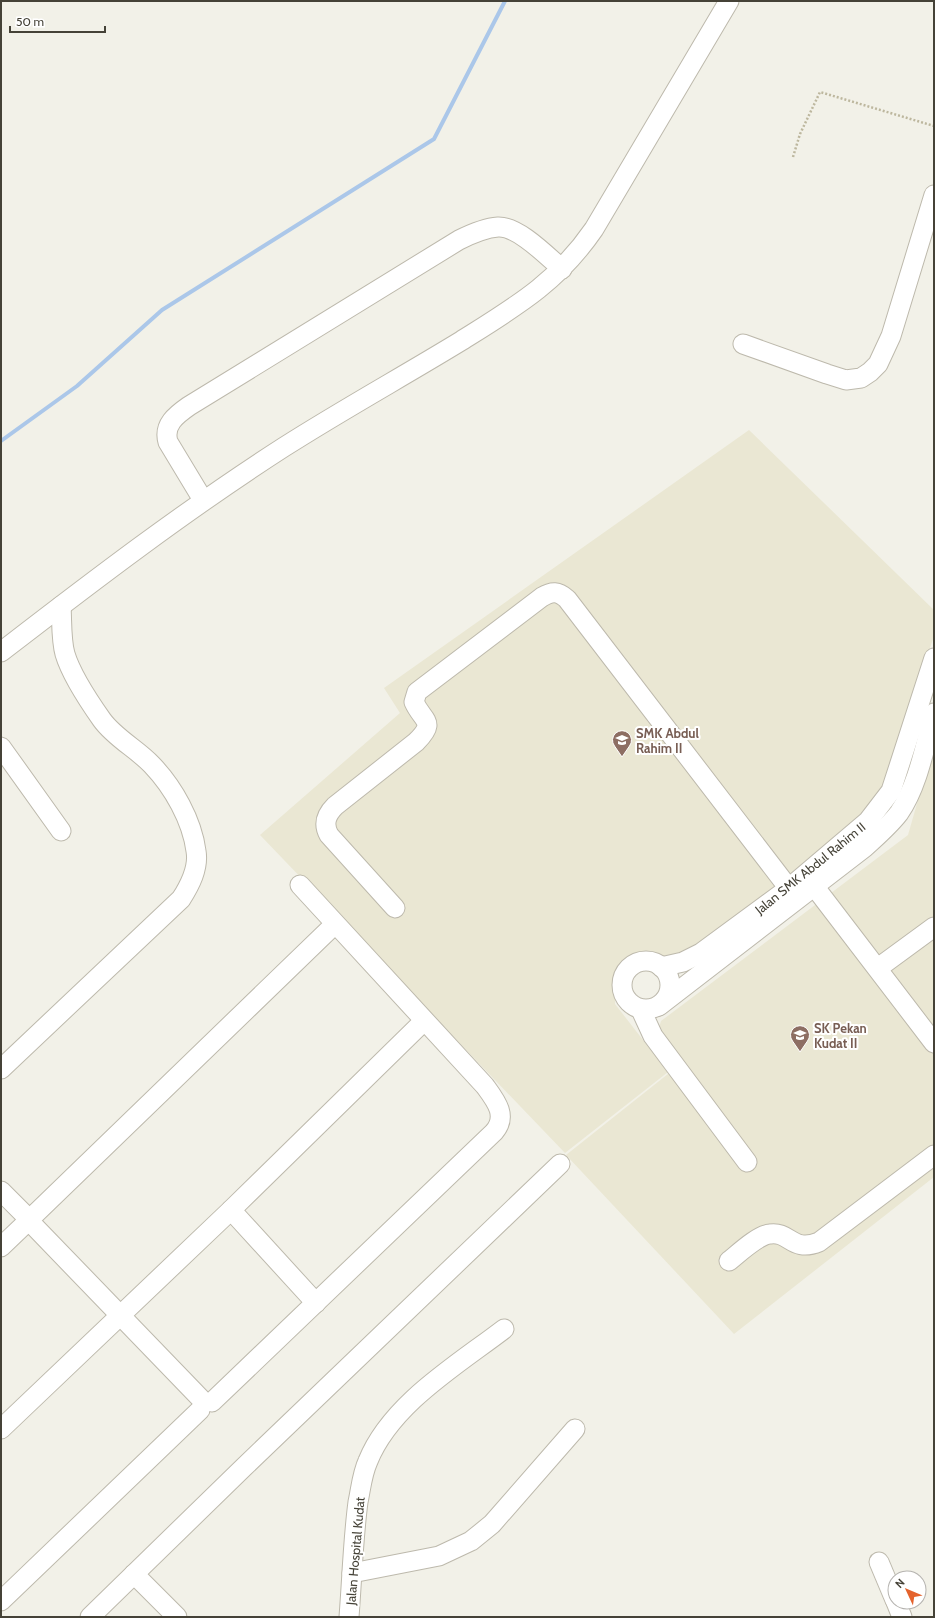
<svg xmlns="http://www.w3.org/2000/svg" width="935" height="1618" font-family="Cabin,sans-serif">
	<rect width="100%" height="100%" fill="#f2f1e8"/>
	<g fill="#eae7d3">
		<path d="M749 430 934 610V636L879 800 849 834 684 961 637 957 616 978 615 1004 668 1072 565 1153 260 835 400 713 384 688Z"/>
		<path d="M934 744V1177L734 1334 566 1155 678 1066 656 1038 661 1021 908 835Z"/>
	</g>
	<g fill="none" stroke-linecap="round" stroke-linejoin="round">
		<path stroke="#abc7e9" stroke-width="4" d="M1 441 77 386 162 310 434 139 505 1"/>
		<g stroke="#bdb9ac" stroke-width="21">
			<g id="minor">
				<path d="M743 344 827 374 846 380 861 378 870 372 878 364 891 336 934 195"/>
				<path d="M203 500 168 442C163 425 176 415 189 406L459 240C471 234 484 228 498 227 518 226 547 256 562 269"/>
				<path d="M1 652C93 581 186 510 284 447 342 410 402 377 461 341 515 307 557 283 594 229L729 1"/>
				<path d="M1 747 61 831"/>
				<path d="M814 886 934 1043"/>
				<path d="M395 908 329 835C323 824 326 815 335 806L416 742C437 721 423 722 414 702L417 692 542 597C552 591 558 591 567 599L797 899"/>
				<circle cx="646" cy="985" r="24"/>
				<path d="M661 967 683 962 701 953 788 889 868 821 891 791 934 658"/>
				<path d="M878 968 934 927"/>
				<path d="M659 1006 864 848C876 837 889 826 899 813 918 786 925 745 934 713"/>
				<path d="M641 1010 653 1036 747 1162"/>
				<path d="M1 1069 181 899C190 885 199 868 196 851 192 820 173 787 152 765 137 749 115 738 102 720 90 703 71 674 65 654 61 640 62 621 61 606"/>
				<path d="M1 1191 26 1216"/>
				<path d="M231 1210 316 1303"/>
				<path d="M33 1216 335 924"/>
				<path d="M33 1225 202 1400"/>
				<path d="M1 1247 25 1224"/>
				<path d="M729 1261C739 1253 758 1235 770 1234 790 1231 792 1253 819 1242L934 1155"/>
				<path d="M212 1402 494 1132C508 1116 496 1101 485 1086L300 885"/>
				<path d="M1 1429 231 1210 424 1021"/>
				<path d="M879 1562 895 1600"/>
				<path d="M352 1573 439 1556 471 1541 492 1524 575 1429"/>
				<path d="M134 1574 177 1617"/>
				<path d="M1 1601 200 1410"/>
				<path d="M896 1602 902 1617"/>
				<path d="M90 1617 244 1467 560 1164"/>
				<path d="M349 1617C352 1579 353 1540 358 1502 361 1488 362 1474 368 1461 391 1404 457 1365 504 1329"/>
			</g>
		</g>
		<path stroke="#bdb79e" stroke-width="2.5" stroke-dasharray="2 2" stroke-linecap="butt" d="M793 157 800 134 820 92 934 126"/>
		<use href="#minor" stroke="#fff" stroke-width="19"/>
	</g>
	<defs>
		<g id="school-pin" transform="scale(1)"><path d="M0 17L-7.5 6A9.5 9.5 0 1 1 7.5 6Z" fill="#8d6e63" stroke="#fff"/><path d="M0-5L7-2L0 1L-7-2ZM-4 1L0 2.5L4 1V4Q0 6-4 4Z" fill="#fff"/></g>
	</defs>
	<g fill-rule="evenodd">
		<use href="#school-pin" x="622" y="740"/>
		<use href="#school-pin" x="800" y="1035"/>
	</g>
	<g text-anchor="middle" stroke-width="4" stroke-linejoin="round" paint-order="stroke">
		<g font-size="13" font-weight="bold" fill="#785e54" stroke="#fff" text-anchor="start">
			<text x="636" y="738">SMK Abdul<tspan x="636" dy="15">Rahim II</tspan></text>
			<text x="814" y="1033">SK Pekan<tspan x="814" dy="15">Kudat II</tspan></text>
		</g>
		<g font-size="13" fill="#454237" stroke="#fff">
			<text transform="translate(810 868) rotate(-39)" y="5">Jalan SMK Abdul Rahim II</text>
			<text transform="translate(355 1551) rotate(-85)" y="5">Jalan Hospital Kudat</text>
		</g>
	</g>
	<rect width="935" height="1618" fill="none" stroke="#454237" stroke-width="4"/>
	<g transform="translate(907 1590) rotate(314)"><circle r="19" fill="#ffffff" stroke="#b5b3af"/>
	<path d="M0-3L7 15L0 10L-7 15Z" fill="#e4632d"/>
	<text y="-6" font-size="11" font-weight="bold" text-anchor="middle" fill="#454237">N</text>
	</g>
	<path d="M10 26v6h95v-6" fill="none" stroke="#454237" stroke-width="2"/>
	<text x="16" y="26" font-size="12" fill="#454237" stroke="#ffffff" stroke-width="3" paint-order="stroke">50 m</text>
</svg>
